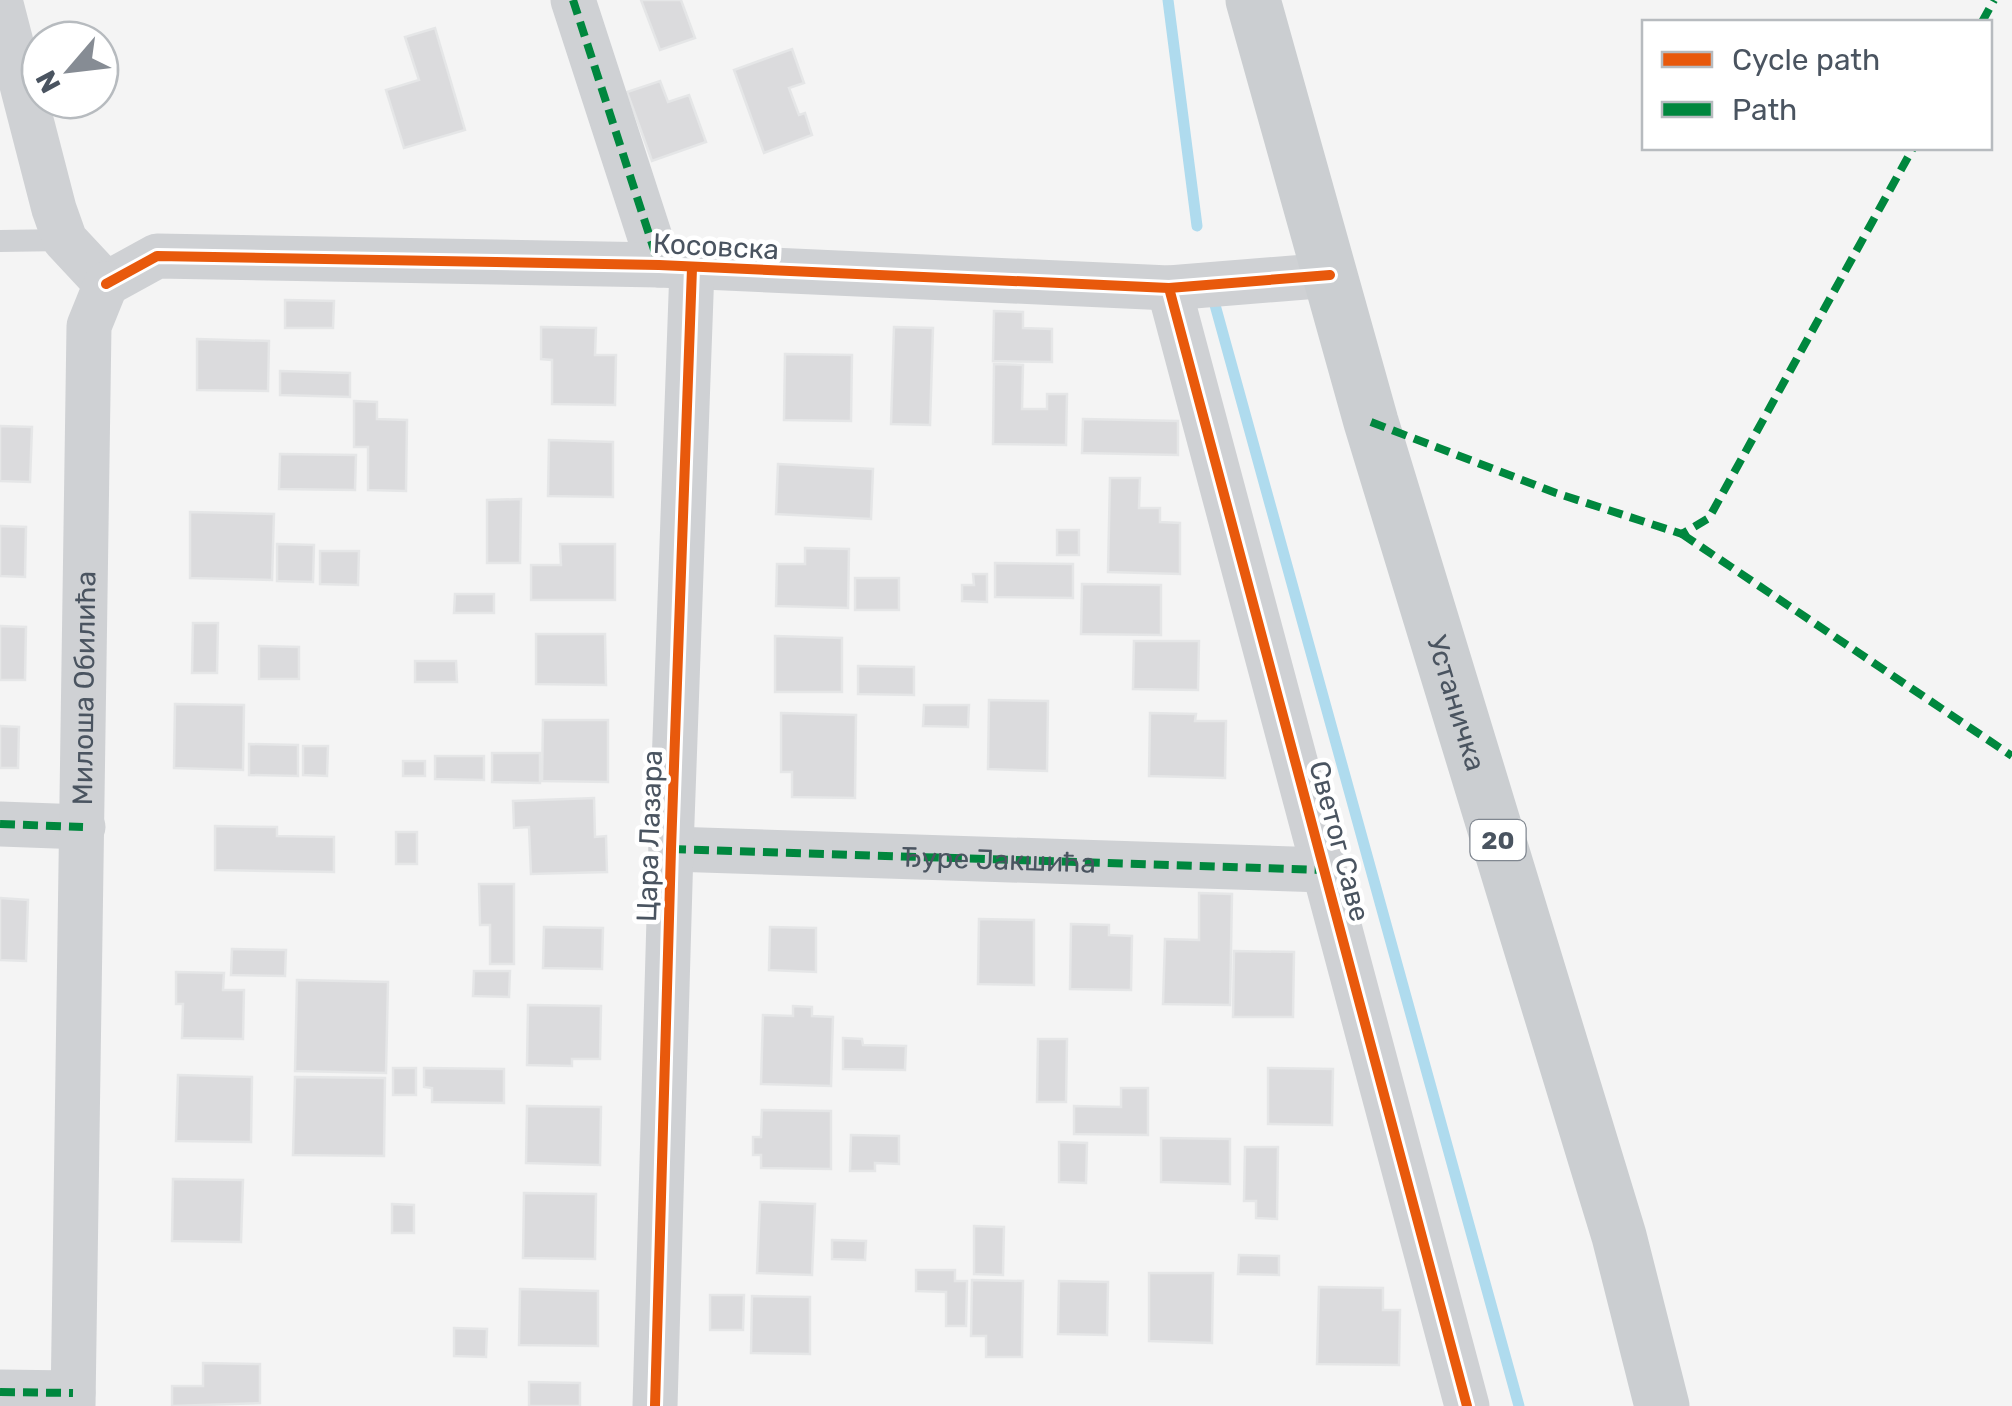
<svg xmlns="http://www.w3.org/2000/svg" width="2012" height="1406" font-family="Rubik,sans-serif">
	<rect width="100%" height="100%" fill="#f4f4f4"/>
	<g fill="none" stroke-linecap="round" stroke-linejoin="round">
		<g stroke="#afdbee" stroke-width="11">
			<path d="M1168 0 1197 226"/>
			<path d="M1212 294 1519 1406"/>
		</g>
	</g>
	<g fill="#dbdbdd" stroke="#e5e6e7" stroke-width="2.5">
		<path d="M641 0H681L695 38 660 50Z"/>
		<path d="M435 28 465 130 404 148 386 90 419 80 405 37Z"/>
		<path d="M792 49 804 83 789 88 799 115 805 113 812 135 764 153 734 70Z"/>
		<path d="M660 81 668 102 689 95 706 142 652 161 627 92Z"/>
		<path d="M285 300 334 301 333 328H285Z"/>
		<path d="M994 311 1023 312V328L1052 329V362L993 361Z"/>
		<path d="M541 327 596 328 595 355H616L615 405 552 404V360L541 359Z"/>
		<path d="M894 327 933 328 930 425 891 424Z"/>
		<path d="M197 339 269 341 268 391 197 390Z"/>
		<path d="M785 354 852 355 851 421 784 420Z"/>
		<path d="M994 364 1023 365 1022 409H1047V394H1067L1066 445 993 444Z"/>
		<path d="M280 371 350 373V397L280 395Z"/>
		<path d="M354 401 377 402V419L407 420 406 491 368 490V447H354Z"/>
		<path d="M1083 419 1178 421V455L1082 453Z"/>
		<path d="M0 426 32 427 30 482 0 481Z"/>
		<path d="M549 440 613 442V497L548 496Z"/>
		<path d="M280 454 356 455 355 490 279 489Z"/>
		<path d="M778 464 873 469 871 519 776 514Z"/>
		<path d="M1110 478H1140L1139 508H1160V522L1180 523V574L1108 572Z"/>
		<path d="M521 499 520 563H487V500Z"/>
		<path d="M190 512 274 514 272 580 190 578Z"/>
		<path d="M0 526 26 527 25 577 0 576Z"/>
		<rect x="1057" y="530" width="22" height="25"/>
		<path d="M277 544 314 545 313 582 277 581Z"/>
		<path d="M560 544H615V600H531V565H561Z"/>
		<path d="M805 548 849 549 848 608 776 606 777 564H805Z"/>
		<path d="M320 551H359L358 585 320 584Z"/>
		<path d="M995 563 1073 564V598L995 597Z"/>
		<path d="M973 574H987V602L962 601V585H974Z"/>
		<rect x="855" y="578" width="44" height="32"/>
		<path d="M1082 584 1161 585V635L1081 634Z"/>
		<path d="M455 594H494V613H454Z"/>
		<path d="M193 623H218L217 673H192Z"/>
		<path d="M0 626 26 627 25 680H0Z"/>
		<path d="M536 634H605L606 685 536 684Z"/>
		<path d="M775 636 842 638V692H775Z"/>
		<path d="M1134 641H1199L1198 690 1133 689Z"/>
		<path d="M259 646 299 647V679H259Z"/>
		<path d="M415 661H456L457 682H415Z"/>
		<path d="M858 666 914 667V695L858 694Z"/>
		<path d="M989 700 1048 701 1047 771 988 769Z"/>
		<path d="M175 704 244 705 243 770 174 768Z"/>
		<path d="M924 705H969L968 727 923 726Z"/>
		<path d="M781 713 856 715 855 798 792 797V772H781Z"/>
		<path d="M1150 713 1196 714 1195 721H1226L1225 778 1149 776Z"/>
		<path d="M543 720H608V782L542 781Z"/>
		<path d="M0 726 19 727 18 768H0Z"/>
		<path d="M249 744 298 745V776L249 775Z"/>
		<path d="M303 746H328L327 776 303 775Z"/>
		<path d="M492 753H540V783L492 782Z"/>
		<path d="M435 756H484V780L435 779Z"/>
		<rect x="403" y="761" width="22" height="15"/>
		<path d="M594 798 595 837 606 836 607 872 531 874 529 827 514 828 513 801Z"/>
		<path d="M215 826 277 827V836L334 837V872L215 870Z"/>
		<rect x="396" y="832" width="21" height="32"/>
		<path d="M479 884H514V964H490V925H480Z"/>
		<path d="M1199 893 1232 894 1230 1005 1163 1004 1165 939 1199 940Z"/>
		<path d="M0 898 28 900 26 961 0 960Z"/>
		<path d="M979 919 1034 920V985L978 984Z"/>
		<path d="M1071 924 1109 925V935L1132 936 1131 990 1070 989Z"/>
		<path d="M544 927 603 928 602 969 543 968Z"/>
		<path d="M770 927 816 928V972L769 970Z"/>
		<path d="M232 949 286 950 285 976 231 975Z"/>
		<path d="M1234 951 1294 952 1293 1017H1233Z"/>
		<path d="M474 971H510L509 997 473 996Z"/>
		<path d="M176 972 224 973 223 990H244L243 1039 182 1038 183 1004H176Z"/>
		<path d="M297 980 388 982 386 1073 295 1071Z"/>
		<path d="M528 1005 601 1006 600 1059H572V1066L527 1065Z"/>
		<path d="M793 1006 812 1007V1016L833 1017 831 1086 761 1084 763 1015 793 1016Z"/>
		<path d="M843 1038 862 1039 863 1045 906 1046 905 1070 843 1069Z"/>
		<path d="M1038 1039H1067L1066 1102H1037Z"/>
		<rect x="393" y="1068" width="23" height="27"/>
		<path d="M424 1068 504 1069V1103L432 1102V1088L424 1087Z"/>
		<path d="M1268 1068 1333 1069 1332 1125 1268 1124Z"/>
		<path d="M178 1075 252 1077 251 1142 176 1141Z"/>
		<path d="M295 1077 385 1078 384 1156 293 1155Z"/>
		<path d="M1121 1088H1148V1135L1074 1134V1106L1121 1107Z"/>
		<path d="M527 1106 601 1107 600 1165 526 1163Z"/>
		<path d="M762 1110 831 1111V1169L761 1168V1155H753V1137H761Z"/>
		<path d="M851 1135 899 1136V1164L875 1163V1171H850Z"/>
		<path d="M1161 1138 1230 1139V1184L1161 1182Z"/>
		<path d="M1059 1142 1087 1143 1086 1183 1059 1182Z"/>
		<path d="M1245 1147H1278L1277 1219 1256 1218V1201H1244Z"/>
		<path d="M173 1179 243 1180 241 1242 172 1241Z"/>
		<path d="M524 1193 596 1194 595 1259 523 1258Z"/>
		<path d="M760 1202 815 1204 812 1275 757 1273Z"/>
		<path d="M392 1204 414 1205V1233H392Z"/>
		<path d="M974 1226 1004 1227 1003 1275 974 1274Z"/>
		<path d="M832 1240 866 1241 865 1260 832 1259Z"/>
		<path d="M1239 1255 1279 1256V1275L1238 1274Z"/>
		<path d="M916 1270H955V1281H967L966 1326H946V1292L916 1291Z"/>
		<path d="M1149 1273H1213L1212 1343 1149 1341Z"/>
		<path d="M972 1280 1023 1281 1022 1357H986V1336H971Z"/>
		<path d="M1059 1281 1108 1282 1107 1335 1058 1334Z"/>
		<path d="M1319 1287 1383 1288V1310H1400L1399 1365 1317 1364Z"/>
		<path d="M520 1289 598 1291V1346L519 1345Z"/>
		<path d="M710 1295H744L743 1330H710Z"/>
		<path d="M752 1296 810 1297V1354L751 1353Z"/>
		<path d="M454 1328 487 1329 486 1357 454 1356Z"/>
		<path d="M203 1363 260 1364V1403L172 1406V1386H203Z"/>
		<path d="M529 1382 580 1383V1406H529Z"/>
	</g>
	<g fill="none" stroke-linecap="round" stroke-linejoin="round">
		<path stroke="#cfd1d4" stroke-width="22" d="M0 241 65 240"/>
		<g stroke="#cfd1d4" stroke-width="45">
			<path d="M0 0 54 209 65 240 106 284"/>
			<path d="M573 0 659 265"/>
			<path d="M106 284 157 256 659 265 1169 288 1330 275"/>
			<path d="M1169 288 1467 1406"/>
			<path d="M0 824 83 827"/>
			<path id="s1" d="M671 849 1324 870"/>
			<path d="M0 1392 73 1393"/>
			<path id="s2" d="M73 1406 89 326 106 284"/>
			<path d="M655 1406 671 849 692 268"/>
		</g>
		<path stroke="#cbced1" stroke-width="55" id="s3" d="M1253 0 1371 422 1619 1236 1662 1406"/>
		<g stroke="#00873e" stroke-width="8" stroke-dasharray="15 8" stroke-linecap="butt">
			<path d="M573 0 659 265"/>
			<path d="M1982 22 1994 0"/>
			<path d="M1371 422 1556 493 1682 534 1709 518 1913 148"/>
			<path d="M1682 534 2012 756"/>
			<path d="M0 824 83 827"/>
			<path d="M671 849 1324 870"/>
			<path d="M0 1392 73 1393"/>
		</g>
		<g stroke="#fff" stroke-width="16">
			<g id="cycleway">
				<path d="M106 284 157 256 659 265 1169 288 1330 275"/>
				<path d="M1169 288 1467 1406"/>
				<path d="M655 1406 671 849 692 268"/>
			</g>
		</g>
		<use href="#cycleway" stroke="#e8590c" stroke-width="10"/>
	</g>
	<g text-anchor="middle" stroke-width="9" stroke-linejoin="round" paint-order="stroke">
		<rect fill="#fff" stroke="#808790" stroke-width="2.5" x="1470.5" y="820" width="55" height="40" rx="8"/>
		<g font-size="25" font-weight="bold" fill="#4a5460">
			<text x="1498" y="849">20</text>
		</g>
		<g font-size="28" fill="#4a5460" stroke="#fff">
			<text transform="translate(716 246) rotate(3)" y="10">Косовска</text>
			<text dy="10" stroke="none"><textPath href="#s2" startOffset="718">Милоша Обилића</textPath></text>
			<text dy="10" stroke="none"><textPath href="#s3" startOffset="732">Устаничка</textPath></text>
			<text transform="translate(649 836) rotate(-88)" y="10">Цара Лазара</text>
			<text transform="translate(1340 841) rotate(75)" y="10">Светог Саве</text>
			<text dy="10" stroke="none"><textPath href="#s1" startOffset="328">Ђуре Јакшића</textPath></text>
		</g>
	</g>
	<rect x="1642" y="20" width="350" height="130" fill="#ffffff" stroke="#b7bbbf" stroke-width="2.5"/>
	<rect x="1662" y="52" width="50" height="15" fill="#e8590c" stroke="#b7bbbf" stroke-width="2.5"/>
	<text x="1732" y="70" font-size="30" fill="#4a5460">Cycle path</text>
	<rect x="1662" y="102" width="50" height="15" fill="#00873e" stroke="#b7bbbf" stroke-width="2.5"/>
	<text x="1732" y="120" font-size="30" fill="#4a5460">Path</text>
	<g transform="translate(70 70) rotate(242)"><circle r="48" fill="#ffffff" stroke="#b7bbbf" stroke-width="2.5"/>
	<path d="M0-8L18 38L0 25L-18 38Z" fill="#868c94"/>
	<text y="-15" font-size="28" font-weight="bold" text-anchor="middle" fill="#4a5460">N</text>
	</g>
</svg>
